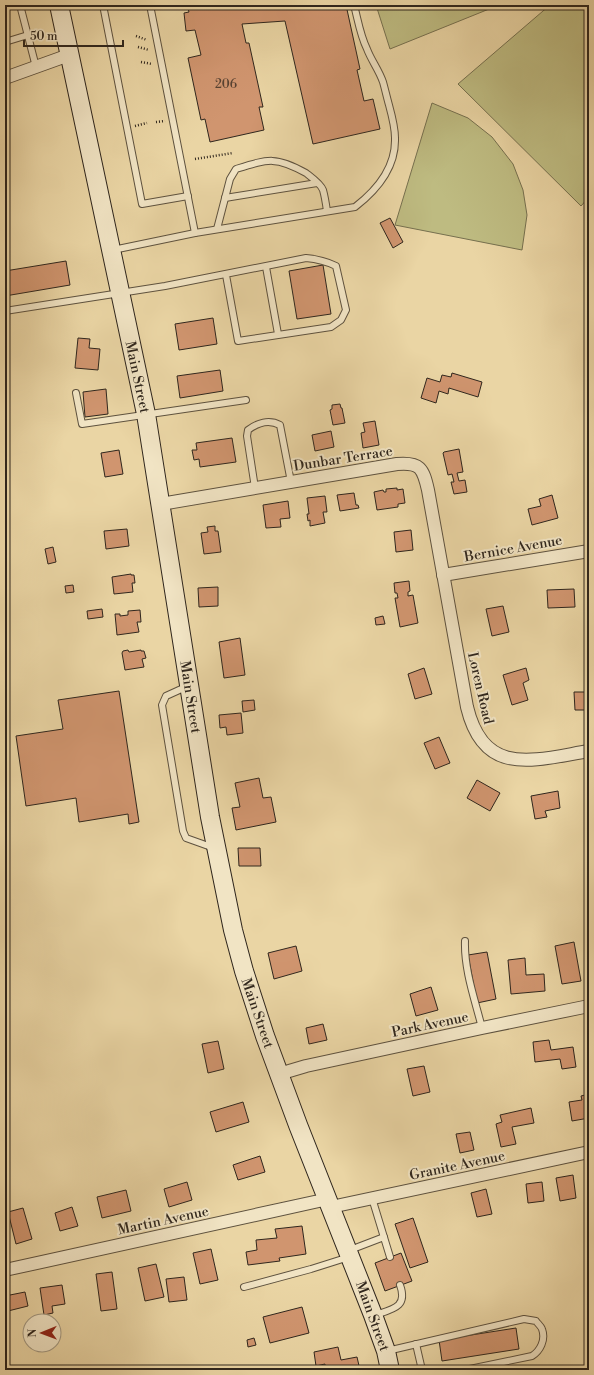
<svg xmlns="http://www.w3.org/2000/svg" width="594" height="1375" font-family="'Libre Bodoni',serif">
	<rect width="100%" height="100%" fill="#ead5a4"/>
	<filter id="stains"><feTurbulence type="fractalNoise" baseFrequency=".005" numOctaves="4"/><feColorMatrix values="0 0 0 0 .2 0 0 0 0 .09 0 0 0 0 .02 0 0 0 .5 -.17"/></filter>
	<radialGradient id="worn" r=".72"><stop offset=".6" stop-color="#630" stop-opacity="0"/><stop offset="1" stop-color="#630" stop-opacity=".3"/></radialGradient>
	<g fill="#bebb81" stroke="#76704f">
		<path d="M376 5H499L390 49Z"/>
		<path d="M550 5H589V197L581 206 458 84Z"/>
		<path d="M432 103 468 118 492 137 513 164 523 190 527 215 522 250 395 225Z"/>
	</g>
	<g fill="#d0956f" stroke="#2f261d">
		<path d="M187 5H346L360 69 357 70 364 101 373 99 380 129 313 144 285 21 242 24 246 43H249L263 107H259L264 130 210 142 205 119 201 120 188 58 201 55 195 30 186 31 184 13 189 12Z"/>
		<path d="M390 218 403 242 393 248 380 223Z"/>
		<path d="M66 261 70 285 5 296V271Z"/>
		<path d="M323 265 331 314 297 319 289 271Z"/>
		<path d="M213 318 217 344 179 350 175 324Z"/>
		<path d="M78 338 90 339 89 348 100 349 98 370 75 368Z"/>
		<path d="M220 370 223 391 180 398 177 376Z"/>
		<path d="M452 373 482 382 478 397 449 388 448 394 439 391 436 403 421 398 427 378 440 382 442 375 451 377Z"/>
		<path d="M106 389 108 414 85 417 83 392Z"/>
		<path d="M340 404 341 408H342L345 423 333 425 330 410 332 409V405Z"/>
		<path d="M375 421 379 445 363 448 361 433 365 432 363 423Z"/>
		<path d="M331 431 334 447 315 451 312 435Z"/>
		<path d="M232 438 236 462 200 467 199 459 194 460 192 450H197L196 443Z"/>
		<path d="M459 449 463 472 457 473 459 481 465 480 467 492 454 494 451 482H454L452 474 448 475 443 453 444 452Z"/>
		<path d="M119 450 123 474 105 477 101 453Z"/>
		<path d="M397 488V490L403 489 405 503 398 504V507L377 510 374 492 383 490 384 492H386V489Z"/>
		<path d="M354 493 356 505H358L359 508 340 511 337 495Z"/>
		<path d="M552 495 558 518 532 525 528 509 541 506 539 499Z"/>
		<path d="M325 496 327 512H323L325 523 310 526V520L308 521 307 514H309L307 498Z"/>
		<path d="M288 501 290 518 280 519 281 527 266 528 263 505Z"/>
		<path d="M215 526V531H218L221 552 204 554 201 533 208 532 207 527Z"/>
		<path d="M127 529 129 546 106 549 104 531Z"/>
		<path d="M411 530 413 550 396 552 394 532Z"/>
		<path d="M53 547 56 562 48 564 45 549Z"/>
		<path d="M131 574V575H134L135 583H132L133 592 114 594 112 577Z"/>
		<path d="M409 581 410 591 408 592V596L413 595 418 623 400 627 395 598H398L397 593H395L394 583Z"/>
		<path d="M73 585 74 592 66 593 65 586Z"/>
		<path d="M218 587V606L199 607 198 588Z"/>
		<path d="M574 589 575 607 548 608 547 590Z"/>
		<path d="M503 606 509 632 492 636 486 609Z"/>
		<path d="M102 609 103 617 88 619 87 611Z"/>
		<path d="M140 610 141 622H137L139 632 117 635 115 614H120V616L128 615V611Z"/>
		<path d="M383 616 385 624 376 625 375 618Z"/>
		<path d="M240 638 245 675 224 678 219 642Z"/>
		<path d="M128 650 129 652 141 650V651H144L146 658 142 659 144 667 125 670 122 653 123 651Z"/>
		<path d="M424 668 432 694 415 699 408 674Z"/>
		<path d="M526 668 529 680 523 683 528 700 512 705 503 675Z"/>
		<path d="M119 691 139 822 129 824 128 814 79 822 76 798 26 806 16 736 63 729 58 700Z"/>
		<path d="M574 692H589V710H575Z"/>
		<path d="M254 700 255 710 243 712 242 701Z"/>
		<path d="M241 713 243 733 227 735 226 727 220 728 219 715Z"/>
		<path d="M439 737 450 763 435 769 424 743Z"/>
		<path d="M259 778 263 798 271 797 276 822 236 830 232 808 240 807 235 783Z"/>
		<path d="M477 780 500 793 490 811 467 798Z"/>
		<path d="M558 791 560 808 545 811 547 817 535 819 531 796Z"/>
		<path d="M238 848H260L261 866H239Z"/>
		<path d="M574 942 581 981 562 984 555 946Z"/>
		<path d="M296 946 302 971 274 979 268 953Z"/>
		<path d="M487 952 496 999 477 1003 468 955Z"/>
		<path d="M525 958 526 975 544 974 545 991 511 994 508 960Z"/>
		<path d="M431 987 438 1010 416 1016 410 994Z"/>
		<path d="M323 1024 327 1040 309 1044 306 1028Z"/>
		<path d="M549 1040 551 1050 573 1047 576 1067 562 1069 560 1059 535 1062 533 1042Z"/>
		<path d="M218 1041 224 1069 208 1073 202 1044Z"/>
		<path d="M424 1066 430 1092 413 1096 407 1069Z"/>
		<path d="M589 1094V1118L572 1121 569 1102 582 1100 581 1096Z"/>
		<path d="M243 1102 249 1122 216 1132 210 1112Z"/>
		<path d="M531 1108 534 1123 512 1127 516 1144 501 1147 496 1124 502 1122 500 1115Z"/>
		<path d="M470 1132 474 1150 460 1153 456 1134Z"/>
		<path d="M260 1156 265 1172 238 1180 233 1165Z"/>
		<path d="M573 1175 576 1198 560 1201 556 1178Z"/>
		<path d="M187 1182 192 1200 169 1207 164 1189Z"/>
		<path d="M542 1182 544 1201 528 1203 526 1184Z"/>
		<path d="M486 1189 492 1214 477 1217 471 1193Z"/>
		<path d="M126 1190 131 1211 102 1218 97 1197Z"/>
		<path d="M72 1207 78 1226 60 1231 55 1213Z"/>
		<path d="M23 1208 32 1239 16 1244 8 1212Z"/>
		<path d="M413 1218 428 1262 410 1268 395 1224Z"/>
		<path d="M302 1226 306 1254 279 1258 280 1261 248 1265 246 1252 257 1250 256 1240 277 1238 275 1229Z"/>
		<path d="M211 1249 218 1280 200 1284 193 1253Z"/>
		<path d="M401 1253 412 1281 385 1291 375 1263Z"/>
		<path d="M156 1264 164 1297 145 1301 138 1268Z"/>
		<path d="M112 1272 117 1309 101 1311 96 1274Z"/>
		<path d="M184 1277 187 1300 169 1302 166 1279Z"/>
		<path d="M62 1285 65 1304 52 1306 53 1313 44 1315 40 1288Z"/>
		<path d="M25 1292 28 1306 8 1311 5 1296Z"/>
		<path d="M302 1307 309 1333 270 1343 263 1317Z"/>
		<path d="M516 1328 519 1349 442 1361 439 1340Z"/>
		<path d="M254 1338 256 1345 248 1347 247 1340Z"/>
		<path d="M338 1347 341 1360 357 1357 360 1370H322V1369L325 1368V1364L316 1366 314 1352Z"/>
	</g>
	<g fill="none" stroke-linecap="round" stroke-linejoin="round">
		<g stroke="#5e523f" stroke-width="8">
			<g id="lane">
				<path d="M20 5 36 67"/>
				<path d="M103 5 142 204 188 196"/>
				<path d="M150 5 195 233"/>
				<path d="M5 42 28 35"/>
				<path d="M225 198 317 183"/>
				<path d="M217 229 230 179 236 169C268 159 276 156 306 173 311 177 321 184 323 190 325 197 326 204 327 211"/>
				<path d="M113 250 195 233 355 207C377 190 396 167 395 138 395 127 392 116 389 105 387 98 385 89 383 82 379 70 371 60 367 49 360 35 358 20 354 5"/>
				<path d="M266 267 278 334"/>
				<path d="M5 311 165 286 306 258C317 259 326 261 336 266L346 310 341 320 331 327 238 341 226 275"/>
				<path d="M76 393 82 424 246 400"/>
				<path d="M255 488 247 436 248 430C257 423 269 419 280 425L291 482"/>
				<path d="M188 686 166 696 162 705 183 831 186 838 214 848"/>
				<path d="M465 941C464 970 475 1000 482 1028"/>
				<path d="M372 1198 390 1257"/>
				<path d="M350 1250 384 1237"/>
				<path d="M244 1287 311 1269 349 1257"/>
				<path d="M375 1315C393 1309 408 1307 400 1285"/>
				<path d="M416 1344 422 1370"/>
				<path d="M387 1351 524 1319 536 1321C537 1323 541 1326 542 1329 546 1340 540 1351 532 1356L465 1370"/>
			</g>
		</g>
		<g stroke="#5e523f" stroke-width="14">
			<g id="street">
				<path d="M5 78 69 55"/>
				<path d="M161 504 397 464C420 462 423 468 428 490L467 707C484 778 534 760 589 751"/>
				<path d="M443 575 589 551"/>
				<path d="M279 1074 306 1066 482 1028 589 1006"/>
				<path d="M331 1207 589 1152"/>
				<path d="M5 1270 328 1199"/>
			</g>
		</g>
		<g stroke="#2f261d" stroke-width="20">
			<path id="secondary" d="M59 5 146 414 210 817 233 930 244 971 265 1036 298 1125 373 1315 386 1351 390 1370"/>
		</g>
		<g stroke="#2f261d" stroke-width="2.5" stroke-dasharray="1 2" stroke-linecap="butt">
			<path d="M136 36 147 40"/>
			<path d="M138 47 149 50"/>
			<path d="M141 62 152 64"/>
			<path d="M156 122 165 121"/>
			<path d="M135 126 147 123"/>
			<path d="M195 159 233 153"/>
		</g>
		<use href="#lane" stroke="#f1e4c4" stroke-width="6"/>
		<use href="#street" stroke="#f1e4c4" stroke-width="12"/>
		<use href="#secondary" stroke="#f1e4c4" stroke-width="18"/>
	</g>
	<g text-anchor="middle" stroke-width="4" stroke-linejoin="round" paint-order="stroke">
		<g font-size="12" fill="#574232">
			<text x="226" y="88">206</text>
		</g>
		<g font-size="14" fill="#2f261d" stroke="#f1e4c4">
			<text transform="translate(138 377) rotate(78)" y="5">Main Street</text>
			<text transform="translate(343 458) rotate(-9)" y="5">Dunbar Terrace</text>
			<text transform="translate(513 548) rotate(-10)" y="5">Bernice Avenue</text>
			<text transform="translate(481 688) rotate(77)" y="5">Loren Road</text>
			<text transform="translate(191 697) rotate(81)" y="5">Main Street</text>
			<text transform="translate(258 1013) rotate(71)" y="5">Main Street</text>
			<text transform="translate(430 1024) rotate(-12)" y="5">Park Avenue</text>
			<text transform="translate(457 1165) rotate(-12)" y="5">Granite Avenue</text>
			<text transform="translate(163 1220) rotate(-12)" y="5">Martin Avenue</text>
			<text transform="translate(373 1316) rotate(70)" y="5">Main Street</text>
		</g>
	</g>
	<rect width="594" height="1375" fill="none" stroke="#ead5a4" stroke-width="20"/>
	<rect x="6" y="6" width="582" height="1363" fill="none" stroke="#2f261d" stroke-width="2"/>
	<rect x="10" y="10" width="574" height="1355" fill="none" stroke="#2f261d"/>
	<g transform="translate(42 1333) rotate(269)"><circle r="19" fill="#f1e4c4" stroke="#a39881"/>
	<path d="M0-3L7 15L0 10L-7 15Z" fill="#8f2418"/>
	<text y="-6" font-size="11" font-weight="bold" text-anchor="middle" fill="#2f261d">N</text>
	</g>
	<path d="M24 40v6h99v-6" fill="none" stroke="#2f261d" stroke-width="2"/>
	<text x="30" y="40" font-size="12" fill="#2f261d" stroke="#f1e4c4" stroke-width="3" paint-order="stroke">50 m</text>
	<rect width="100%" height="100%" filter="url(#stains)"/>
	<rect width="100%" height="100%" fill="url(#worn)"/>
</svg>
